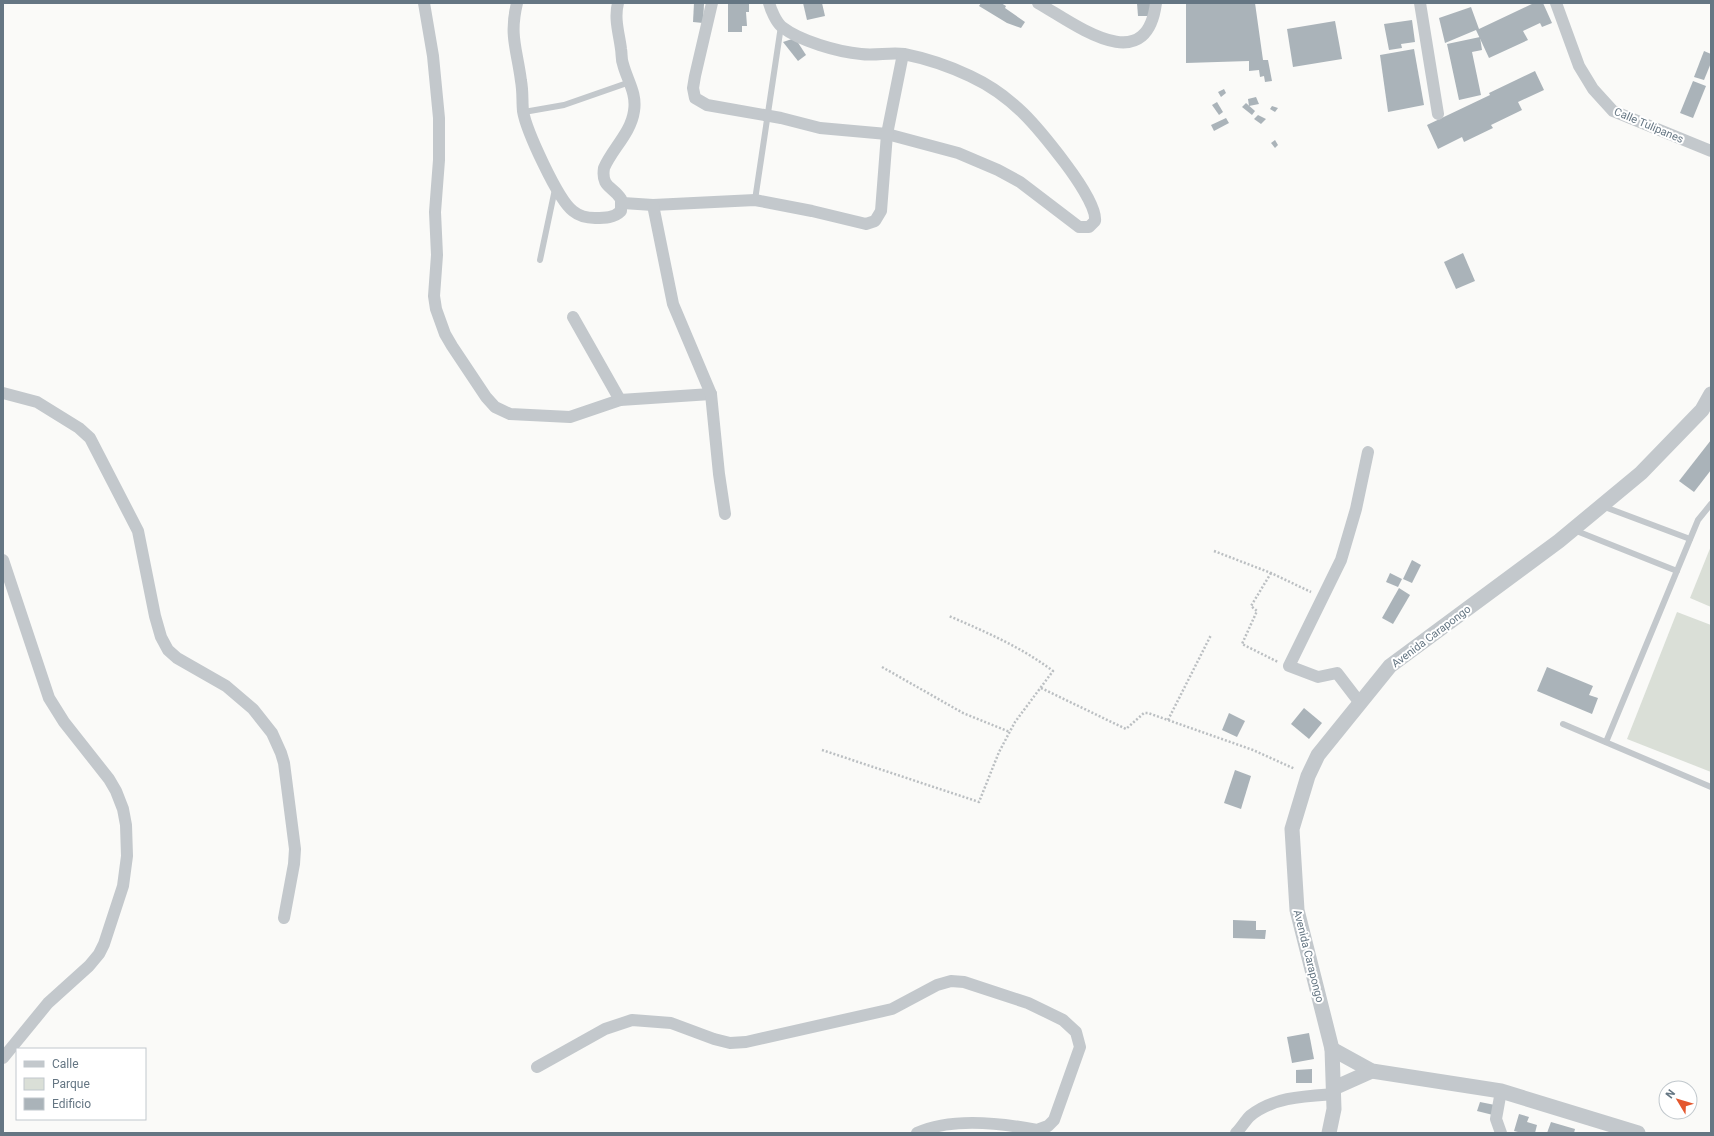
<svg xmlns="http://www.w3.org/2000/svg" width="1714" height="1136" font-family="Roboto,sans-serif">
	<rect width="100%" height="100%" fill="#fafaf8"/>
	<g fill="#dadfd7">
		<path d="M1711 546V607L1690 598Z"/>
		<path d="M1677 612 1711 625V772L1627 739Z"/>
	</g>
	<g fill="#aab3b9">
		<path d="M694 3 704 4 703 23 693 22Z"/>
		<path d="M728 3H749V12H746L747 26H742V32H728Z"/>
		<path d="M803 3H822L825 16 807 20Z"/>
		<path d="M981 3H1001L1006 6 1005 8 1025 22 1021 28 1007 23 979 6Z"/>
		<path d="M1137 3H1151V16H1138Z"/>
		<path d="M1186 3H1255L1263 60H1268L1272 81 1265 82 1264 76 1260 77 1259 70 1249 71V61L1186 63Z"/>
		<path d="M1534 3H1543L1552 23 1542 27 1540 23 1523 31 1528 40 1489 58 1476 30 1445 43 1439 18 1471 7 1479 29Z"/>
		<path d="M1412 20 1415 42 1401 44 1402 48 1389 50 1384 24Z"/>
		<path d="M1335 21 1342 59 1293 67 1287 29Z"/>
		<path d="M1480 37 1482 50 1472 52 1481 95 1459 100 1447 44Z"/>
		<path d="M795 38 806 55 798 61 783 42Z"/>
		<path d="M1414 49 1424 105 1388 112 1380 55Z"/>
		<path d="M1704 51 1711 54V63L1704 80 1694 77Z"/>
		<path d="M1535 71 1544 90 1518 102 1522 110 1491 125 1493 128 1464 142 1462 137 1438 149 1427 125 1490 95 1489 93Z"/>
		<path d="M1693 81 1706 86 1693 118 1680 113Z"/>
		<path d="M1224 89 1226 93 1221 97 1218 92Z"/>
		<path d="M1256 97 1259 104 1249 106 1248 99Z"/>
		<path d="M1217 102 1223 112 1219 115 1212 105Z"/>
		<path d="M1246 103 1255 111 1252 115 1242 107Z"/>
		<path d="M1272 106 1278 108 1275 112 1270 109Z"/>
		<path d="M1258 115 1266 119 1261 124 1254 119Z"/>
		<path d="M1226 118 1229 123 1214 131 1211 125Z"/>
		<path d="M1275 140 1278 145 1275 148 1271 143Z"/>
		<path d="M1463 253 1475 281 1456 289 1444 262Z"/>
		<path d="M1711 440V470L1694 492 1679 481Z"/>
		<path d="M1412 560 1421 565 1412 583 1403 579Z"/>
		<path d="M1390 573 1402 579 1398 587 1386 582Z"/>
		<path d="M1399 588 1410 595 1393 624 1382 618Z"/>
		<path d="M1547 667 1593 686 1589 695 1598 698 1592 714 1537 691Z"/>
		<path d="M1304 708 1322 723 1309 739 1291 724Z"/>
		<path d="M1229 713 1245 721 1237 737 1222 730Z"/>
		<path d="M1235 770 1251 776 1241 809 1224 803Z"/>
		<path d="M1233 920 1256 921V930H1266L1265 939 1233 938Z"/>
		<path d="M1309 1033 1314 1059 1292 1063 1287 1037Z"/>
		<path d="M1312 1069V1083H1296V1070Z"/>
		<path d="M1480 1102 1495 1105 1493 1115 1477 1111Z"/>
		<path d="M1519 1114 1529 1117 1527 1122 1537 1125 1535 1133H1522L1514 1131Z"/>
		<path d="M1551 1122 1575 1129 1574 1133H1547Z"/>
	</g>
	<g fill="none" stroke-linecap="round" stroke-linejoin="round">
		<g stroke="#bbbfc2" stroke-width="2.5" stroke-dasharray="2 2" stroke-linecap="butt">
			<path d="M1214 551 1271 573 1311 592"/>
			<path d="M1271 573 1251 606 1257 611 1242 644 1278 662"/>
			<path d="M882 667 963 713 1010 732"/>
			<path d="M1041 688 1126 729 1144 713H1148L1253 750 1295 769"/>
			<path d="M1168 720 1211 635"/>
			<path d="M822 750 979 802 999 752 1015 722 1053 671C1021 647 986 632 949 616"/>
		</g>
		<g stroke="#c3c8cc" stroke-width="6">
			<path d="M524 112 564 105 630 82"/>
			<path d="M755 200 781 26"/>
			<path d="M540 260 555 189"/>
			<path d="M1602 506 1690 539"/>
			<path d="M1574 530 1677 571"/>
			<path d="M1563 724 1711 787"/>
			<path d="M1606 742 1698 520 1711 504"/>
		</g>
		<g stroke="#c3c8cc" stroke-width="12">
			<path d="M424 3 433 56 439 118V160L435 212 437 255 434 296 436 309 445 334 452 346 486 397 495 407 510 414 570 417 620 400 711 394"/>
			<path d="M517 3C509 36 517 49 521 81 523 91 522 101 523 111 526 130 558 200 573 211 579 216 587 218 595 218 605 218 614 218 621 211V199C613 186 601 188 604 168 612 149 631 133 634 111 637 93 627 80 623 64 621 59 622 54 621 49 619 33 614 19 618 3"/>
			<path d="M712 3 695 76 693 88 695 98 707 105 781 118 820 128 887 134 958 153 998 170 1020 182 1079 227H1089L1095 221C1097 207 1074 175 1065 163 1037 126 1013 96 970 76 951 67 924 58 904 54 890 52 875 56 861 54 838 52 800 41 782 27 776 22 771 10 769 3"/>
			<path d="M1038 3C1075 24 1146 80 1156 3"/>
			<path d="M1420 3 1438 114"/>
			<path d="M1556 3 1579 66 1593 89 1613 111 1711 151"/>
			<path d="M623 203 653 205 755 200 812 211 866 224 875 221 881 211 887 134 903 54"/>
			<path d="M653 205 673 304 711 394 719 474 725 514"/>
			<path d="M573 317 620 400"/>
			<path d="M3 393 37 402 79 428 90 438 138 531 155 616 161 637 168 650 177 658 226 686 253 709 272 733 281 753 284 763 295 849 294 864 284 918"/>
			<path d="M3 560 49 698 64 722 109 779 116 791 123 809 126 825 127 856 123 886 104 944 99 954 89 966 48 1003 3 1058"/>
			<path d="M1360 703 1337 673 1318 677 1289 666 1341 560 1356 509 1368 452"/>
			<path d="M537 1067 605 1029 632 1020 671 1023 714 1039 730 1043 746 1042 892 1009 937 985 951 981 964 982 1028 1003 1063 1020 1076 1032 1080 1047 1054 1120 1048 1126 1037 1130C1001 1123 951 1117 917 1133"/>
			<path d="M1236 1133C1241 1128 1245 1121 1250 1116 1273 1097 1306 1096 1334 1094"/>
			<path d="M1501 1133 1496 1119 1501 1091"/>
		</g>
		<g stroke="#c3c8cc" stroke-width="15">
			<path d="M1332 1049 1372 1071 1501 1091 1638 1133"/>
			<path d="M1334 1088 1372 1071"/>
			<path d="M1329 1133 1334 1109 1332 1049 1297 910 1292 829 1308 776 1318 755 1390 666 1559 541 1641 473 1702 410 1711 394"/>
		</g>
	</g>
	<g text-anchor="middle" stroke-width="4" stroke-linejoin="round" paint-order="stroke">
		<g font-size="11" fill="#657683" stroke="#fff">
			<text transform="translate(1649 125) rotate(23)" y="4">Calle Tulipanes</text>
			<text transform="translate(1431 636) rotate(-37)" y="4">Avenida Carapongo</text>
			<text transform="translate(1309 956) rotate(76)" y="4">Avenida Carapongo</text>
		</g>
	</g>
	<rect width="1714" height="1136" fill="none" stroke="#657683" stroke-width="8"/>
	<rect x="16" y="1048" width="130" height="72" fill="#ffffff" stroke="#c1c8cd"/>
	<rect x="24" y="1061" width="20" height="6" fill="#c3c8cc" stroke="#c1c8cd"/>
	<text x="52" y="1068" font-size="12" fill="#657683">Calle</text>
	<rect x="24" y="1078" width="20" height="12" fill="#dadfd7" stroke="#c1c8cd"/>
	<text x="52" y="1088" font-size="12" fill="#657683">Parque</text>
	<rect x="24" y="1098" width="20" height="12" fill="#aab3b9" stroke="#c1c8cd"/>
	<text x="52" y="1108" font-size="12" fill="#657683">Edificio</text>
	<g transform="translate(1678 1100) rotate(308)"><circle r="19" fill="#ffffff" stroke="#c1c8cd"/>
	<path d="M0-3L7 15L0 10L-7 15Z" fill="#e4572e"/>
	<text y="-6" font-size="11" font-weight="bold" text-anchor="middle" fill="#657683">N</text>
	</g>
</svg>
